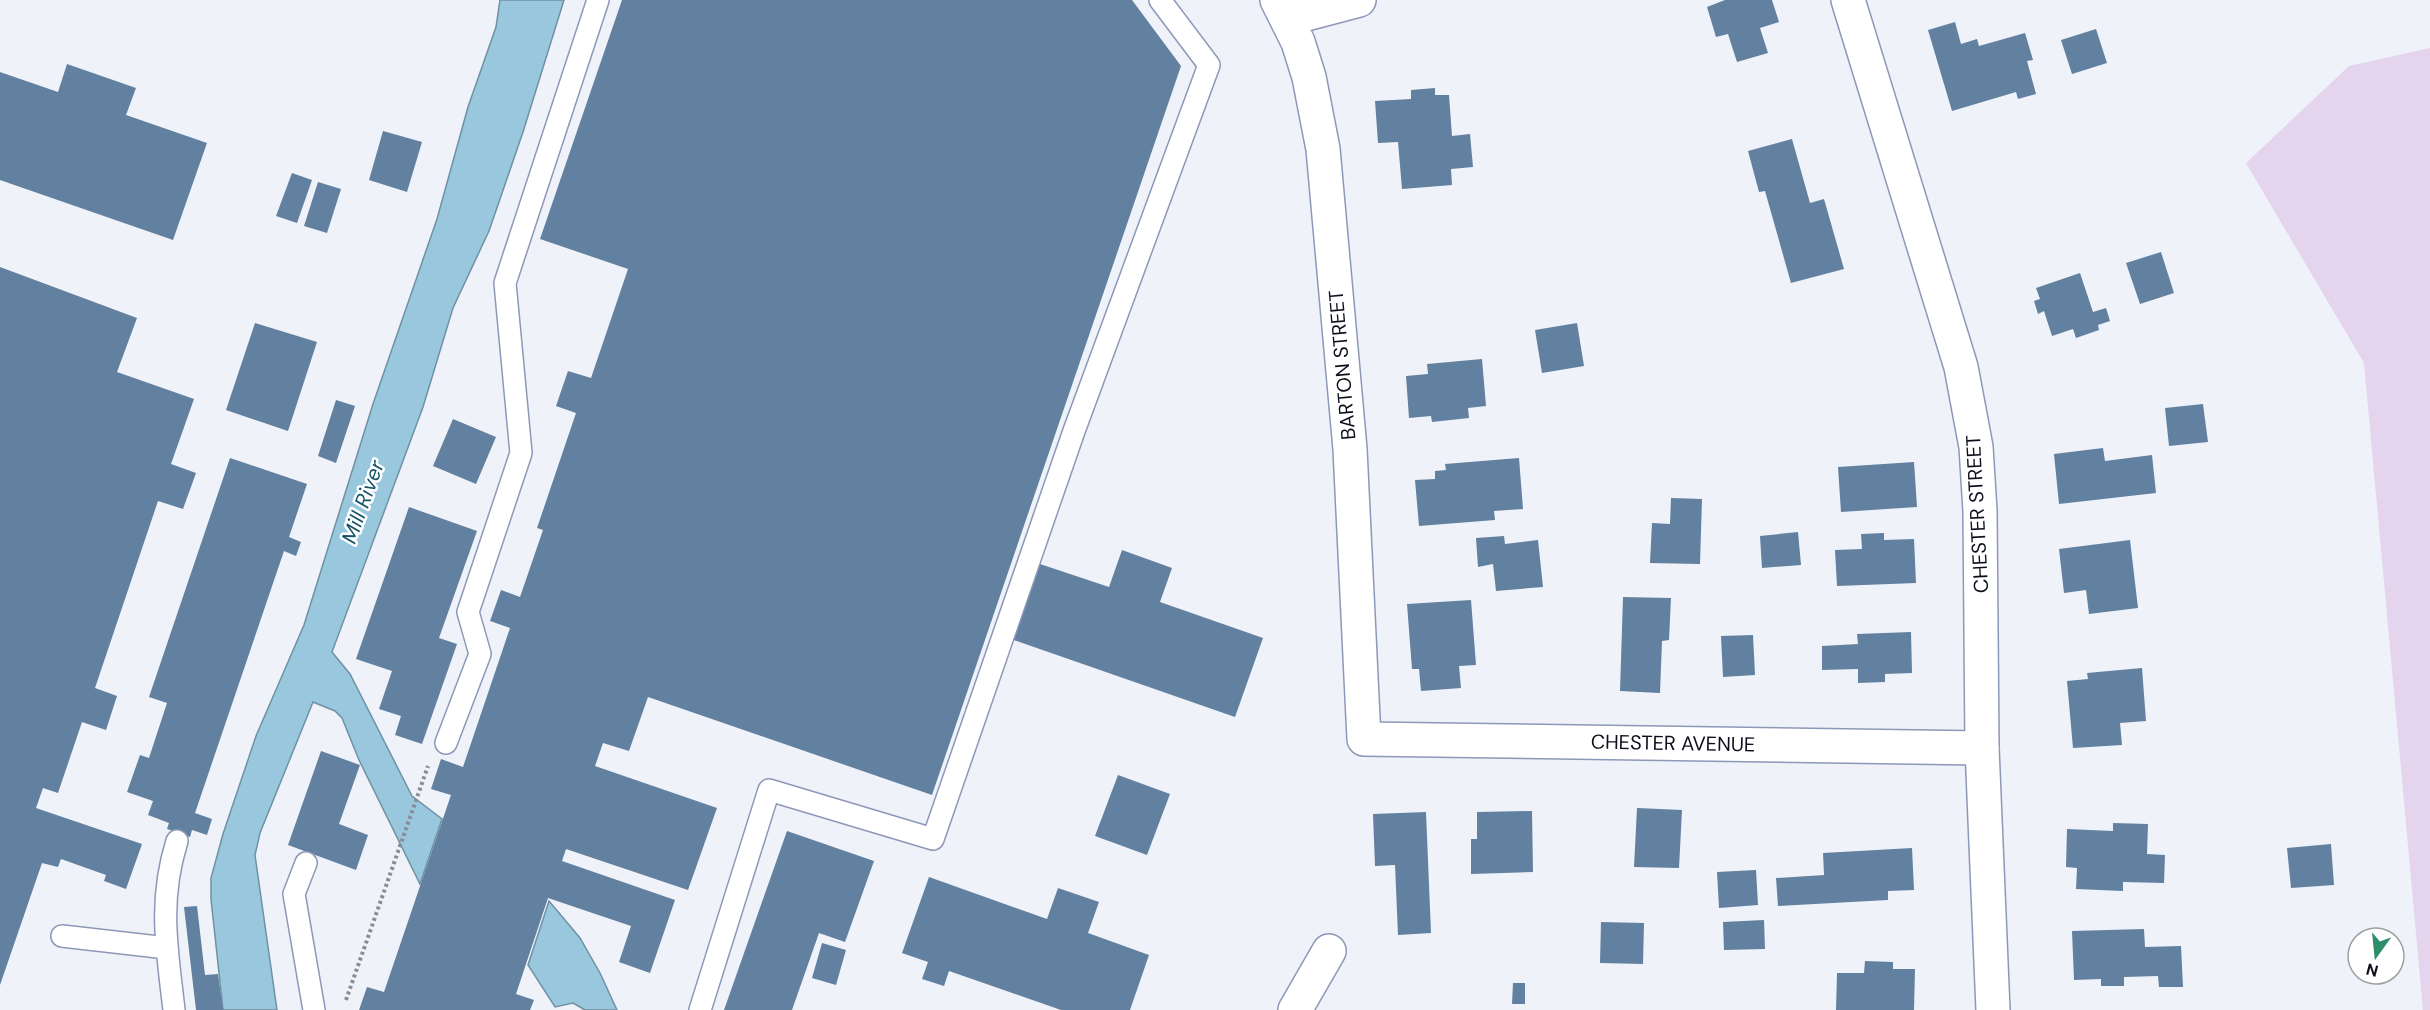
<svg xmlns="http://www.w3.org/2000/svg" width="2430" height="1010" font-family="'DM Sans',sans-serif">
	<rect width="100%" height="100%" fill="#eff2f9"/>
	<path fill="#e4d4ed" d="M2430 48V1010H2423L2364 363 2246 163 2349 66Z"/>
	<g fill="#99c8de" stroke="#6f91a4" stroke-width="1.5">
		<path d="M500 0H564L523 132 489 231 453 308 423 407 332 652 350 674 412 796 442 819 420 884 359 760 342 718 335 711 313 702 260 833 255 855 277 1010H223L211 899V878L223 834 256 736 304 625 373 404 437 219 468 107 496 27Z"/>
		<path d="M549 901 580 938 600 973 617 1010H585L573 1003 555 1007 528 965Z"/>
	</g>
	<g fill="#62809f">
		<path d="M622 0H1132L1181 66 932 795 648 697 629 751 603 743 595 766 717 808 688 890 566 849 562 861 675 900 650 973 619 962 631 926 548 898 516 994 534 1000 530 1010H359L367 987 384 992 451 795 431 789 441 759 463 767 510 628 490 621 501 590 520 597 543 530 537 528 576 413 556 406 568 371 591 378 628 269 540 239Z"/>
		<path d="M1725 0H1772L1779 22 1760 28 1768 53 1737 62 1728 34 1716 37 1707 7Z"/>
		<path d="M1955 22 1961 44 1977 39 1979 46 2025 33 2033 60 2027 61 2036 94 2018 99 2016 92 1952 111 1928 30Z"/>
		<path d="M2096 29 2107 63 2072 74 2061 40Z"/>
		<path d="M67 64 136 88 126 115 207 143 173 240 0 180V72L58 92Z"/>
		<path d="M1435 88V95H1449L1452 136 1470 134 1473 167 1451 169 1452 185 1402 189 1398 142 1378 143 1375 101 1411 99V90Z"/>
		<path d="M383 131 422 142 407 192 369 180Z"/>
		<path d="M1792 139 1810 203 1824 199 1844 269 1791 283 1765 191 1759 192 1748 151Z"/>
		<path d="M292 173 312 180 297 223 276 216Z"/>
		<path d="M318 182 341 189 327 233 304 226Z"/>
		<path d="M2161 252 2174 293 2140 304 2126 263Z"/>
		<path d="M0 267 137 318 117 372 194 399 171 464 196 473 183 509 158 501 95 688 117 696 106 730 82 722 58 793 43 788 36 808 142 844 126 889 104 881 106 875 61 859 58 867 42 863 0 985Z"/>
		<path d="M2080 273 2093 312 2106 308 2110 321 2098 325 2099 330 2076 338 2073 329 2052 336 2044 311 2038 314 2034 301 2040 299 2036 288Z"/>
		<path d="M255 323 317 342 288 431 226 410Z"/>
		<path d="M1577 323 1584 366 1542 373 1535 330Z"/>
		<path d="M1482 359 1486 406 1468 408 1469 418 1432 422 1431 416 1409 418 1406 376 1428 374 1427 364Z"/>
		<path d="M336 400 355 406 336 463 318 456Z"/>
		<path d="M2203 404 2208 442 2169 446 2165 408Z"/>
		<path d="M453 419 496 437 476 484 433 466Z"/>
		<path d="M2103 448 2105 461 2152 455 2156 493 2059 504 2054 454Z"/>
		<path d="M230 458 307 484 289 537 301 542 296 556 284 551 195 813 212 819 207 835 192 830 190 837 167 829 169 823 148 815 153 801 127 792 140 755 149 758 167 703 149 697Z"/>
		<path d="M1519 458 1523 509 1494 511 1495 520 1419 526 1415 480 1435 479V471L1446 470 1445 464Z"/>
		<path d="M1914 462 1917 507 1841 512 1838 467Z"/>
		<path d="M1671 498 1702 499 1700 564 1650 563 1652 523 1670 524Z"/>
		<path d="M409 507 477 531 439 638 457 644 422 744 395 735 401 716 379 709 392 671 356 659Z"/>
		<path d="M1798 532 1801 565 1762 568 1760 536Z"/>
		<path d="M1884 533V540L1914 539 1916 583 1837 586 1835 550 1862 549 1861 534Z"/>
		<path d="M1504 536 1505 544 1538 540 1543 587 1496 591 1493 564 1478 567 1476 538Z"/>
		<path d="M2130 540 2138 608 2089 614 2086 590 2064 593 2059 549Z"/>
		<path d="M1122 550 1172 568 1160 602 1263 638 1235 717 1011 639 1037 563 1109 587Z"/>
		<path d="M1623 597 1671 598 1669 640 1662 641 1660 693 1620 691Z"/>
		<path d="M1471 600 1476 665 1459 666 1461 688 1421 691 1419 669H1412L1407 604Z"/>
		<path d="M1911 632 1912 673 1885 674V682L1858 683V669L1822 670V646L1858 644 1857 634Z"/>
		<path d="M1753 635 1755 675 1723 677 1721 636Z"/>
		<path d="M2142 668 2146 721 2120 723 2122 745 2073 748 2067 681 2088 679 2087 673Z"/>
		<path d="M321 751 360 765 339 824 368 835 356 870 288 845Z"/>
		<path d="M1118 775 1170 794 1147 855 1095 836Z"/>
		<path d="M1637 808 1682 810 1679 868 1634 867Z"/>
		<path d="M1532 811 1533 872 1471 874V839H1477V812Z"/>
		<path d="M1426 812 1431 933 1398 935 1395 865 1375 866 1373 814Z"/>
		<path d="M2113 823 2148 824 2147 854 2165 855 2164 883 2123 882V891L2076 889 2077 868 2066 867 2067 829 2113 831Z"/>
		<path d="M787 831 874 861 845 942 819 933 792 1010H724Z"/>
		<path d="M2331 844 2334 885 2291 888 2287 848Z"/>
		<path d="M1912 848 1914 890 1888 891V900L1778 906 1776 878 1824 875 1823 853Z"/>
		<path d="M1756 870 1758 905 1719 908 1717 872Z"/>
		<path d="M929 877 1047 919 1058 888 1099 902 1088 933 1149 955 1130 1010H1061L949 971 944 986 922 979 928 962 902 953Z"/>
		<path d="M197 906 205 975 218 974 223 1010H196L184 907Z"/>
		<path d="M1764 920 1765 949 1724 950 1723 922Z"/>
		<path d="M1601 922 1644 923 1643 964 1600 963Z"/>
		<path d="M2144 929 2145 947 2181 946 2183 987H2159L2158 976 2124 977V986H2101V979L2074 980 2072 931Z"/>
		<path d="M822 943 846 950 836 985 812 978Z"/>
		<path d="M1865 961 1893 962V969H1915L1914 1010H1836L1837 973H1864Z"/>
		<path d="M1513 983H1525V1004H1512Z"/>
	</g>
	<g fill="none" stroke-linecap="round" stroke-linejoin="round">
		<g stroke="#8d98b8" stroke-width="24">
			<g id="lane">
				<path d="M446 743 480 654 468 612 521 453 505 283 598 0"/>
				<path d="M306 863 294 894 314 1010"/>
				<path d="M62 936 167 948"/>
				<path d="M174 1010C167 948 158 902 177 841"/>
				<path d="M700 1010 769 790 933 839 1074 431 1209 65 1160 0"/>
			</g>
		</g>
		<g stroke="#8d98b8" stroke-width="36">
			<g id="street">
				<path d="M1277 0 1298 42 1309 77 1323 149 1350 449 1364 739 1982 748"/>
				<path d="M1848 0 1961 367 1976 447 1980 511 1982 748 1993 1010"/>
				<path d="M1287 19 1359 0"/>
				<path d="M1295 1010 1329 951"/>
			</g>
		</g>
		<path stroke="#898c95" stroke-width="4" stroke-dasharray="3 3" stroke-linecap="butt" d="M346 1000 428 766"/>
		<use href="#lane" stroke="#fff" stroke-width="21"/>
		<use href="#street" stroke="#fff" stroke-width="33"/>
	</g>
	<g text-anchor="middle" stroke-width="5" stroke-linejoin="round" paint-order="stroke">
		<g font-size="20" fill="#0d101c" stroke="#fff">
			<text transform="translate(1342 365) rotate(-95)" y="7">BARTON STREET</text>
			<text transform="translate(1977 514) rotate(-93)" y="7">CHESTER STREET</text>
			<text transform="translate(1673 743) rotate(1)" y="7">CHESTER AVENUE</text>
		</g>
		<g font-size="21" font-style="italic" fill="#15536a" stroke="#fff">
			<text transform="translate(363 502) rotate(-70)" y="7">Mill River</text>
		</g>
	</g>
	<g transform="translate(2376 956) rotate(195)"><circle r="28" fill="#ffffff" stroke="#9e9fa4" stroke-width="1.5"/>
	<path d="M0-4.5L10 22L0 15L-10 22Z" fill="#2c8f6a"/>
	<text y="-9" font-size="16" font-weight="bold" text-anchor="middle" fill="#0d101c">N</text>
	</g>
</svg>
